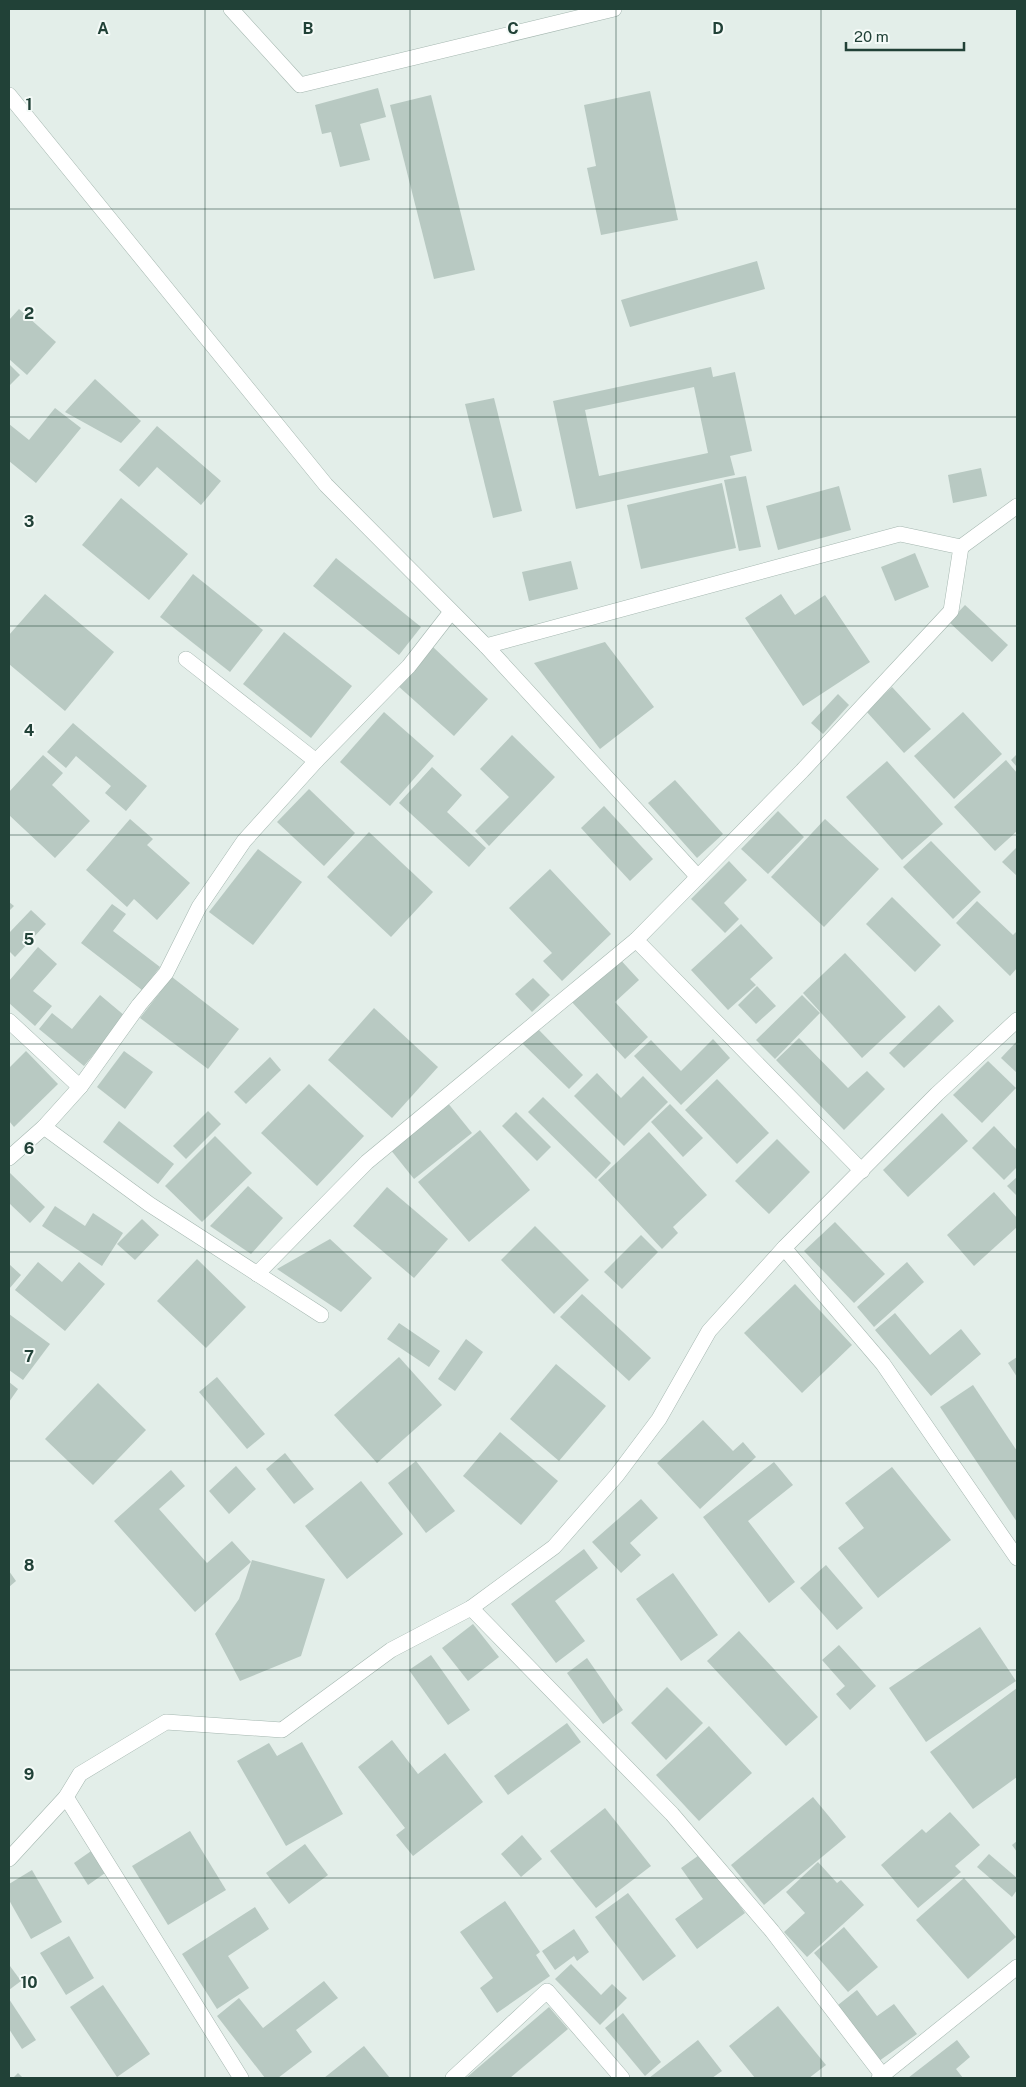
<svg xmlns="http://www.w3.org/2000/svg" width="1026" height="2087" font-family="'Public Sans',sans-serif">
	<rect width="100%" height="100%" fill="#e3eee9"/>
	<g fill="#b8c9c2" fill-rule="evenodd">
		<path d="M378 88 386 117 360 124 370 160 340 167 331 132 322 134 315 105Z"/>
		<path d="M650 91 678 220 601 235 587 168 596 166 584 105Z"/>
		<path d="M431 95 475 270 434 279 390 105Z"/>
		<path d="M757 261 765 289 630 327 621 300Z"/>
		<path d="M19 309 56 342 27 375 9 359V320Z"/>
		<path d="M9 364 20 375 9 386Z"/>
		<path d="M711 367 713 377 735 372 752 451 730 456 735 475 576 509 553 401ZM694 387 708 453 599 476 585 410Z"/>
		<path d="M95 379 141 421 121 443 65 412Z"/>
		<path d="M494 398 522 511 493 518 465 404Z"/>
		<path d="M55 408 81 428 36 483 9 461V424L29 440Z"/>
		<path d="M157 426 221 481 201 505 157 467 139 487 119 470Z"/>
		<path d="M981 468 987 496 953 503 948 475Z"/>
		<path d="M746 476 761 547 739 551 724 480Z"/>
		<path d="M722 483 736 548 641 569 627 505Z"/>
		<path d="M839 486 851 530 778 550 766 506Z"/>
		<path d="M121 498 188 554 149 600 82 545Z"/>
		<path d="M915 553 929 587 895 601 881 567Z"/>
		<path d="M336 558 421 627 399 655 313 586Z"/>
		<path d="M571 561 578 589 529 601 522 572Z"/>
		<path d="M193 574 263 630 230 672 160 617Z"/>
		<path d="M45 594 114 652 65 711 9 664V635Z"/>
		<path d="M781 594 795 615 825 595 870 662 803 706 745 618Z"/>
		<path d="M965 605 1008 645 992 662 949 622Z"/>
		<path d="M284 632 352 686 311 738 243 684Z"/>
		<path d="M605 642 654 707 600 749 534 663Z"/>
		<path d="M433 647 488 699 454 736 397 685Z"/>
		<path d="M892 687 931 729 904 753 866 711Z"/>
		<path d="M838 694 849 705 823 734 811 723Z"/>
		<path d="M384 712 434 756 390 806 340 762Z"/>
		<path d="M963 712 1002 754 954 799 914 756Z"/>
		<path d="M73 723 147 786 126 811 105 793 111 786 76 756 66 768 47 752Z"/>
		<path d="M512 735 555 777 489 846 475 831 509 797 480 769Z"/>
		<path d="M1017 754V767L1011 760Z"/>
		<path d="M43 755 63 773 52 785 90 821 55 858 9 815V792Z"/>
		<path d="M1006 760 1017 773V831L995 851 954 807Z"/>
		<path d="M887 761 943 824 902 860 846 797Z"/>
		<path d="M432 767 462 795 447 812 486 848 469 867 399 803Z"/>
		<path d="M675 780 723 834 697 858 648 803Z"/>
		<path d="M309 789 355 833 324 866 277 822Z"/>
		<path d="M604 806 653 859 630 881 581 828Z"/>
		<path d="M778 811 804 837 768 874 741 849Z"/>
		<path d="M130 819 153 839 147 845 190 883 157 920 134 899 127 907 86 870Z"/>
		<path d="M825 819 879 869 824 927 771 877Z"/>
		<path d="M369 832 433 892 391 937 327 877Z"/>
		<path d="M931 841 981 892 953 919 903 867Z"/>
		<path d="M1017 847V876L1002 862Z"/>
		<path d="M258 849 302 882 253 945 209 912Z"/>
		<path d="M729 861 747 880 724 903 739 919 725 933 691 899Z"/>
		<path d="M550 869 611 934 562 981 543 961 552 953 509 908Z"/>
		<path d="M892 897 941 945 915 972 866 924Z"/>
		<path d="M977 901 1013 935 1017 931V968L1010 976 956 923Z"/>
		<path d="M9 902 14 906 9 911Z"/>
		<path d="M112 904 126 914 113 931 160 967 142 990 81 943Z"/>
		<path d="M31 910 46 924 15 957 9 951V933Z"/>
		<path d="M741 924 773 958 750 979 756 985 728 1010 691 970Z"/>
		<path d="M38 947 57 964 33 991 52 1006 35 1026 9 1003V981Z"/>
		<path d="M845 953 906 1017 862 1058 803 993Z"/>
		<path d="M617 956 639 980 615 1002 648 1037 625 1059 570 1000Z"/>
		<path d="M172 977 239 1029 208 1069 140 1018Z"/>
		<path d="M533 978 550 995 532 1012 515 994Z"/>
		<path d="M757 986 776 1006 756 1024 738 1005Z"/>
		<path d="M100 995 125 1016 84 1066 39 1029 52 1013 72 1029Z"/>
		<path d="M802 995 820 1013 775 1059 756 1040Z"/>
		<path d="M939 1005 954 1021 904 1068 889 1053Z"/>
		<path d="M374 1008 438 1067 392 1118 328 1060Z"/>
		<path d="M537 1028 583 1075 569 1089 522 1043Z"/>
		<path d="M799 1038 848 1088 867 1071 885 1089 844 1130 776 1060Z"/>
		<path d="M713 1039 730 1058 681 1105 634 1056 651 1040 681 1071Z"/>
		<path d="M1017 1041V1073L1001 1058Z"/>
		<path d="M26 1051 58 1084 14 1127 9 1121V1068Z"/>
		<path d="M124 1051 153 1072 125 1109 97 1087Z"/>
		<path d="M270 1057 281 1070 246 1104 234 1092Z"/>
		<path d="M988 1061 1016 1088 982 1123 953 1095Z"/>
		<path d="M597 1073 621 1098 643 1076 668 1102 624 1146 574 1096Z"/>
		<path d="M717 1079 769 1133 737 1164 685 1110Z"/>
		<path d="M309 1084 364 1136 317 1186 261 1133Z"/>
		<path d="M543 1097 611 1163 596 1179 528 1112Z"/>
		<path d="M447 1102 472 1133 414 1179 390 1149Z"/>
		<path d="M670 1104 703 1138 683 1157 651 1122Z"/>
		<path d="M208 1111 221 1124 186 1159 173 1146Z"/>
		<path d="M516 1112 551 1147 537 1161 502 1126Z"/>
		<path d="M942 1113 968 1141 908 1197 883 1170Z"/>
		<path d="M119 1121 174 1164 158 1184 103 1142Z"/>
		<path d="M994 1126 1017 1150V1167L1004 1180 972 1148Z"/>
		<path d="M480 1130 530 1190 469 1242 418 1182Z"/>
		<path d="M649 1132 707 1195 673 1227 678 1233 662 1249 598 1180Z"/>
		<path d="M215 1136 252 1173 202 1222 165 1186Z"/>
		<path d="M777 1139 810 1172 769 1214 735 1181Z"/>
		<path d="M9 1172 45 1207 30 1223 9 1203Z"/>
		<path d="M1017 1177V1196L1007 1186Z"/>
		<path d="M248 1186 283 1218 251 1254 210 1226Z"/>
		<path d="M387 1187 448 1239 414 1278 353 1226Z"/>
		<path d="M994 1192 1017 1218V1227L974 1266 947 1235Z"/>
		<path d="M55 1206 85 1226 93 1213 123 1233 102 1266 42 1226Z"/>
		<path d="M142 1219 159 1235 135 1260 117 1244Z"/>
		<path d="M835 1222 885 1274 854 1303 804 1251Z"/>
		<path d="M535 1226 589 1280 554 1314 501 1260Z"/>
		<path d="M641 1235 658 1252 622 1289 604 1272Z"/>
		<path d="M330 1239 372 1278 341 1312 277 1269Z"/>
		<path d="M197 1259 246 1307 206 1348 157 1301Z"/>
		<path d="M38 1262 62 1282 79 1262 105 1284 65 1331 15 1290Z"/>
		<path d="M907 1262 924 1282 874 1327 857 1307Z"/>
		<path d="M9 1264 21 1275 9 1289Z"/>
		<path d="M795 1284 852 1345 802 1393 744 1333Z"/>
		<path d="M582 1294 651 1358 629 1381 560 1317Z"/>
		<path d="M895 1313 930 1355 961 1329 981 1354 931 1396 875 1330Z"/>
		<path d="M9 1314 50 1344 23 1380 9 1370Z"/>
		<path d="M399 1323 440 1351 429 1367 387 1339Z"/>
		<path d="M466 1339 483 1352 455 1391 438 1379Z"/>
		<path d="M399 1357 442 1405 377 1463 334 1415Z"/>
		<path d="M1017 1357V1377L1008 1363Z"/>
		<path d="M556 1364 606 1406 559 1461 510 1419Z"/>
		<path d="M217 1377 265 1434 247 1449 199 1392Z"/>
		<path d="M9 1382 18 1389 9 1402Z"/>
		<path d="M98 1383 146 1430 93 1485 45 1439Z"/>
		<path d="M973 1385 1017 1451V1522L940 1407Z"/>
		<path d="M703 1420 733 1451 743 1442 756 1457 700 1509 657 1463Z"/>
		<path d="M500 1432 558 1481 521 1525 463 1476Z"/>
		<path d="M285 1453 314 1489 294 1504 266 1469Z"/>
		<path d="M416 1461 455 1511 426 1533 388 1483Z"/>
		<path d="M774 1462 793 1485 748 1521 795 1582 769 1603 703 1517Z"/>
		<path d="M236 1466 256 1489 229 1514 209 1491Z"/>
		<path d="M892 1467 951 1540 878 1598 838 1548 864 1528 845 1503Z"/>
		<path d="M171 1470 185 1486 159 1509 207 1563 232 1541 251 1562 195 1612 114 1521Z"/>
		<path d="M361 1481 403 1534 347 1579 305 1526Z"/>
		<path d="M641 1499 658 1518 630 1543 641 1555 621 1573 592 1542Z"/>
		<path d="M584 1549 598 1568 555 1601 585 1641 556 1663 511 1604Z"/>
		<path d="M252 1560 325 1579 301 1656 240 1681 215 1634 239 1599Z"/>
		<path d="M826 1565 863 1608 837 1630 800 1588Z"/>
		<path d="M9 1571 16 1581 9 1587Z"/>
		<path d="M673 1573 718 1635 681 1661 636 1599Z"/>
		<path d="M473 1624 499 1657 468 1681 442 1648Z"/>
		<path d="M980 1627 1016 1681 926 1742 889 1688Z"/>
		<path d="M739 1631 818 1717 786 1746 707 1661Z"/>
		<path d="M839 1645 876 1686 850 1710 836 1694 845 1686 822 1660Z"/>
		<path d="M431 1655 470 1710 448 1725 409 1670Z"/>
		<path d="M587 1658 623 1710 603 1724 567 1673Z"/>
		<path d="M667 1687 703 1723 666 1760 631 1723Z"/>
		<path d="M1017 1688V1777L973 1809 930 1752Z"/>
		<path d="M567 1723 581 1742 508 1795 494 1776Z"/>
		<path d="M709 1726 752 1773 699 1821 656 1775Z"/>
		<path d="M392 1740 418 1774 445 1753 483 1802 413 1856 396 1835 405 1828 358 1767Z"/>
		<path d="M302 1742 343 1814 286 1846 237 1761 269 1743 277 1756Z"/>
		<path d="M813 1797 846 1837 764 1905 731 1865Z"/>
		<path d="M605 1808 651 1866 596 1908 550 1851Z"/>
		<path d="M950 1812 980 1845 955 1866 961 1872 918 1908 881 1865 922 1829 926 1833Z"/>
		<path d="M190 1831 226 1890 168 1925 132 1866Z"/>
		<path d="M522 1835 542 1859 521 1877 501 1854Z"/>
		<path d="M1017 1841V1852L1012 1845Z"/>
		<path d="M305 1844 328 1875 289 1904 266 1873Z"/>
		<path d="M94 1849 108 1871 88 1885 74 1863Z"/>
		<path d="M702 1853 745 1913 697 1949 675 1919 703 1899 681 1868Z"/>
		<path d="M989 1854 1017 1878V1890L1012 1897 977 1867Z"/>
		<path d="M818 1862 837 1883 841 1880 864 1905 807 1957 784 1932 805 1913 786 1892Z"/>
		<path d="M32 1870 62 1922 31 1939 9 1900V1884Z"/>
		<path d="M964 1878 1016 1937 968 1979 916 1920Z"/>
		<path d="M628 1893 676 1956 643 1981 595 1917Z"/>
		<path d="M505 1901 540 1952 536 1955 550 1976 497 2013 480 1988 493 1978 460 1932Z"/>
		<path d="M255 1907 269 1929 228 1956 249 1988 217 2009 182 1954Z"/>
		<path d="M844 1927 878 1967 848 1992 814 1953Z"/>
		<path d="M574 1929 589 1952 577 1961 574 1956 555 1970 542 1951Z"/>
		<path d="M69 1936 94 1978 66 1995 40 1953Z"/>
		<path d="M571 1964 601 1995 612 1984 627 1998 600 2025 555 1979Z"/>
		<path d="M10 1966 21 1981 9 1990V1967Z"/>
		<path d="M324 1981 338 1998 296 2030 312 2052 278 2078H265L217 2016 239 1998 263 2028Z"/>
		<path d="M103 1985 150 2054 117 2077 70 2007Z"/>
		<path d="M857 1990 877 2016 894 2004 917 2034 879 2061 838 2005Z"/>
		<path d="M9 1999 36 2040 22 2049 9 2029Z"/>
		<path d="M778 2006 826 2065 809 2078H755L729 2046Z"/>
		<path d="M549 2007 568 2029 510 2078H466Z"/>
		<path d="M623 2013 661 2062 645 2076 605 2028Z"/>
		<path d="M698 2040 722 2071 712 2078H649Z"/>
		<path d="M957 2040 970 2057 956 2069 963 2078H908Z"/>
		<path d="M364 2046 390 2078H324Z"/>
		<path d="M18 2073 23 2078H13Z"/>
	</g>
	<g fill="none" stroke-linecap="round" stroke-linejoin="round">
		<g stroke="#a5b7b0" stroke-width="16">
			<g id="lane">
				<path d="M231 9 300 85 614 9"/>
				<path d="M186 659 316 761"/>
			</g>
		</g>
		<g stroke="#a5b7b0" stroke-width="16">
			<g id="street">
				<path d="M9 95 326 485 486 646 698 877"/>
				<path d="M961 547 1017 506"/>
				<path d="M486 646 900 534 961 547 951 611 802 771 636 940 862 1171"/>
				<path d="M9 1021 80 1087"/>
				<path d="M44 1127 149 1204 321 1315"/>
				<path d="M9 1158 44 1127 80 1087 139 1005 166 973 199 907 244 841 316 761 409 666 451 612"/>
				<path d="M784 1248 883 1364 1017 1558"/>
				<path d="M257 1274 367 1162 636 940"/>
				<path d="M471 1608 672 1814 772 1931 883 2076"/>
				<path d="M66 1797 241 2078"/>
				<path d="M9 1859 66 1797 80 1774 166 1722 282 1730 391 1650 471 1608 554 1547 617 1475 659 1419 709 1331 784 1248 937 1094 1017 1020"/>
				<path d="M453 2078 547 1991 622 2078"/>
				<path d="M879 2078 1017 1967"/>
			</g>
		</g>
		<use href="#lane" stroke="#fff" stroke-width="15"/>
		<use href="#street" stroke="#fff" stroke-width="15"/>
	</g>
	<path fill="none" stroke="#214137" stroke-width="1" stroke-opacity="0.55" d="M205 9V2078M410 9V2078M616 9V2078M821 9V2078M9 209H1017M9 417H1017M9 626H1017M9 835H1017M9 1044H1017M9 1252H1017M9 1461H1017M9 1670H1017M9 1878H1017"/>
	<g font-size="16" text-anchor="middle" font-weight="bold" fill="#214137" stroke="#f4faf7" stroke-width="4" stroke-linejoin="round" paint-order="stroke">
		<text x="103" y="34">A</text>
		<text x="308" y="34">B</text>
		<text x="513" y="34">C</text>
		<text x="718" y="34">D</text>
		<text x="29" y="110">1</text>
		<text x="29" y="319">2</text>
		<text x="29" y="527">3</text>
		<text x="29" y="736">4</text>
		<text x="29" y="945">5</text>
		<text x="29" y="1154">6</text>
		<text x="29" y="1362">7</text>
		<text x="29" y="1571">8</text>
		<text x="29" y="1780">9</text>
		<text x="29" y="1988">10</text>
	</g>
	<rect width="1026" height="2087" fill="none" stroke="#214137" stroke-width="20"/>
	<path d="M846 42v8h118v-8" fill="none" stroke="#214137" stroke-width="2.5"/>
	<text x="854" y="42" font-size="15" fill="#214137" stroke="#f4faf7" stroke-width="4" paint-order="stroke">20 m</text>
</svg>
